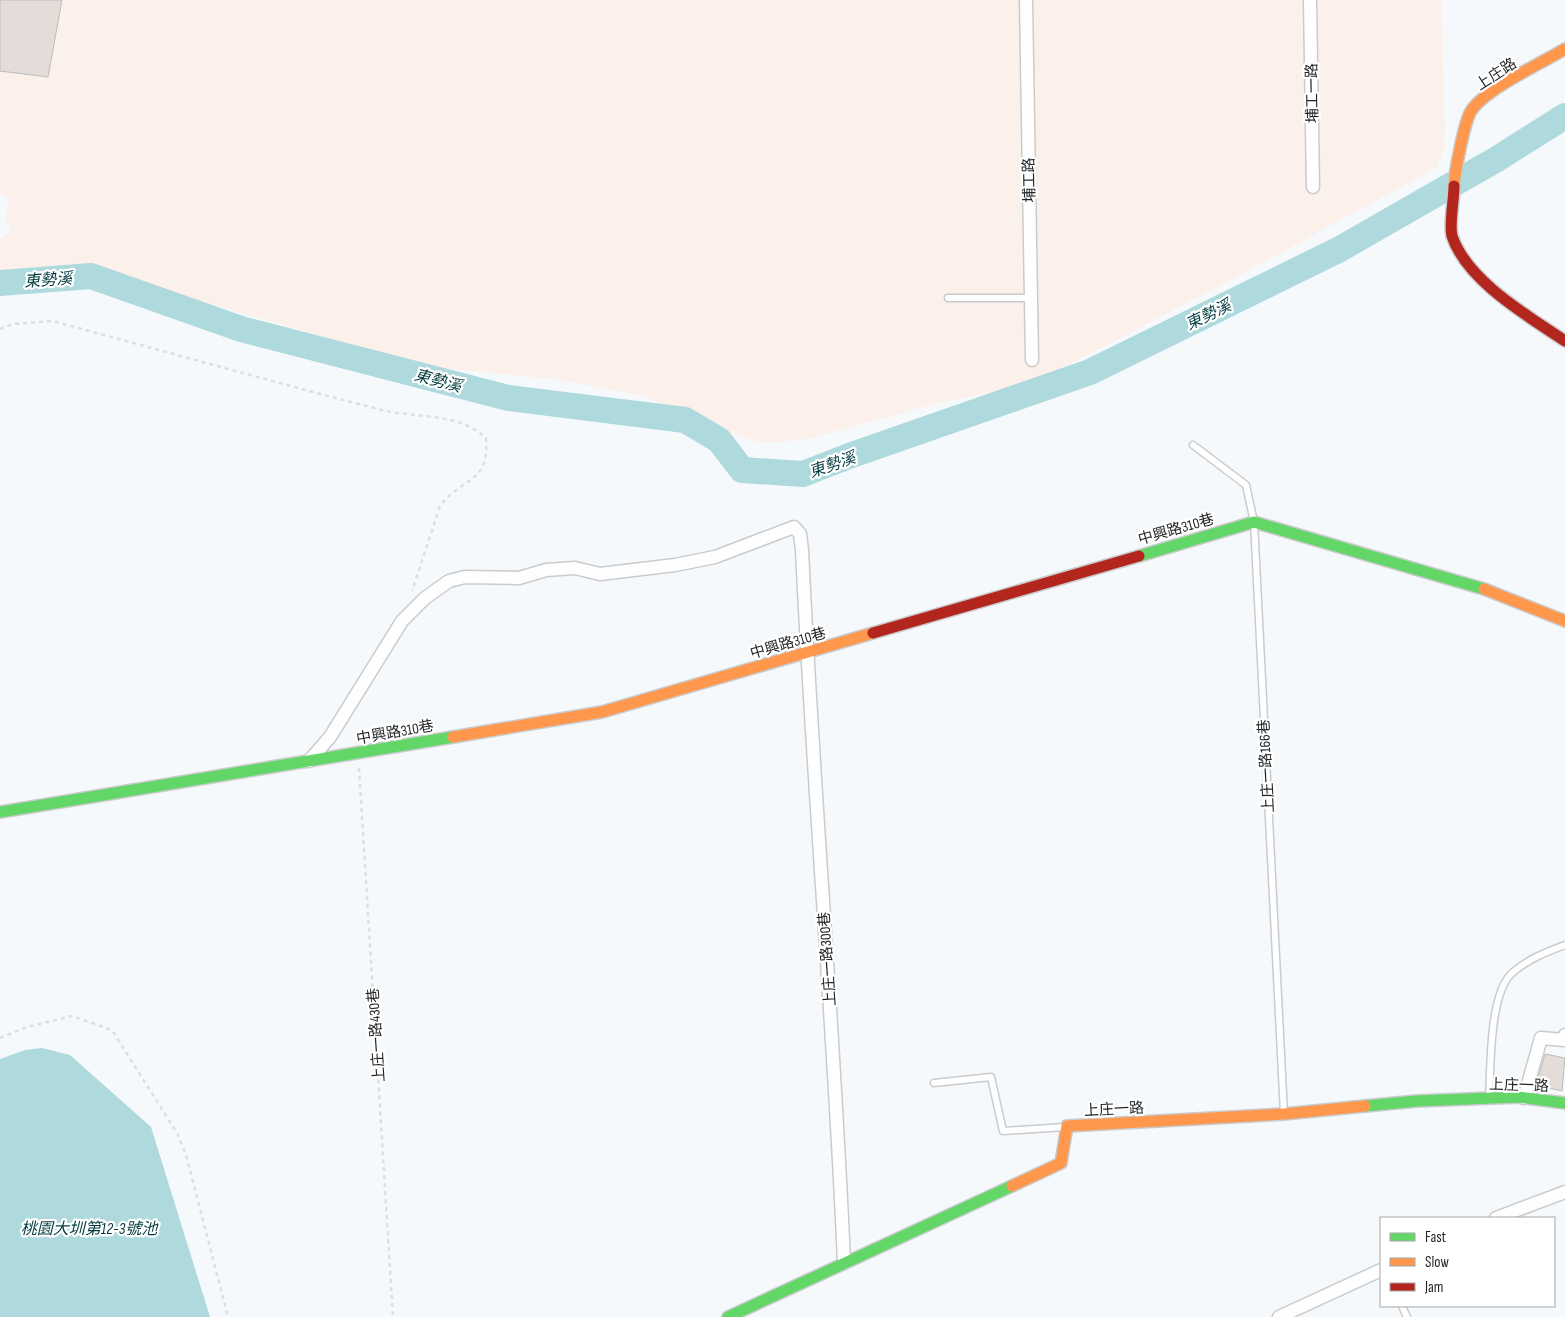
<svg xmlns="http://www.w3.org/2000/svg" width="1565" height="1317" font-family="'Sofia Sans Condensed','Noto Sans TC',sans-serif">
	<rect width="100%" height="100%" fill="#f6f9fc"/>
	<path fill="#fbf1ea" d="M0 0H1441L1445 128 1444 149 1436 168 1246 272 1028 386 942 402 804 440 761 443 703 424 645 396 553 379 429 367 122 279 66 266 0 270V239L11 231 5 218 10 199 0 194Z"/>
	<path fill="#aed9dd" d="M42 1048 70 1055 151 1127 210 1317H0V1059L25 1050Z"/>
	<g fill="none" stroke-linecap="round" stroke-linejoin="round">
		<path stroke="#aed9dd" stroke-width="26" d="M0 283 91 276 241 329 508 398 685 420 719 440 742 470 803 474 849 456 1090 372 1340 249 1497 159 1565 116"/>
	</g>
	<g fill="#e4dcd9" stroke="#bbbbbc">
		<path d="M0 0H62L48 77 0 71Z"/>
		<path d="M1545 1054 1565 1058 1562 1091 1536 1085Z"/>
	</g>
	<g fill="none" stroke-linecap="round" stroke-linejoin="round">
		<g stroke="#c9cbcd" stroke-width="9">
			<g id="lane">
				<path d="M948 298H1031"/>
				<path d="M1193 445 1246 485 1254 522 1284 1114"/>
				<path d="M934 1083 991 1077 1003 1131 1065 1127"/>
				<path d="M1489 1097C1491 1066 1489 997 1511 974 1526 960 1546 952 1565 945"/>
				<path d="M1402 1306 1407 1317"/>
			</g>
		</g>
		<g stroke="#c9cbcd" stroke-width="15">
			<g id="street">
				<path d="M1026 0 1032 360"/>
				<path d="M1310 0 1313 187"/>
				<path d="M309 761 330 737 402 621 425 598 449 581 465 577 519 578 546 570 575 568 600 574 675 565 715 557 794 527 800 534 802 550C813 788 834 1025 844 1263"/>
				<path d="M1524 1098 1541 1038 1564 1040 1565 1035"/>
				<path d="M1496 1218 1565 1192"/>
				<path d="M1279 1317 1381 1270"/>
			</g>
		</g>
		<g stroke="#c9cbcd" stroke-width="14">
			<g id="fast">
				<path d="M1139 556 1254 522 1484 589"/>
				<path d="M0 812 453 737"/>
				<path d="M1365 1106 1417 1101 1518 1097 1565 1103"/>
				<path d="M728 1317 1012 1186"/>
			</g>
		</g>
		<g stroke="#c9cbcd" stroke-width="14">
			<g id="slow">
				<path d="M1454 186C1455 171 1464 123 1471 111 1485 89 1542 63 1565 49"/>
				<path d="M1484 589 1565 621"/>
				<path d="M453 737 602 712 873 633"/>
				<path d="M1012 1186 1061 1163 1067 1126 1284 1114 1365 1106"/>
			</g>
		</g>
		<g stroke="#c9cbcd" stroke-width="14">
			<g id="jam">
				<path d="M1454 186C1454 199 1449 225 1452 236 1467 281 1528 316 1565 341"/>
				<path d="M873 633 1139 556"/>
			</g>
		</g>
		<g stroke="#dddedf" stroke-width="2.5" stroke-dasharray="4 4" stroke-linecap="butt">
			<path d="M0 329 13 324 52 321C161 350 269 381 378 409 414 419 457 411 486 438 489 485 464 475 440 506L412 591"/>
			<path d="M359 768 393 1317"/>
			<path d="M0 1038 27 1027 72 1016 112 1030 177 1133 186 1155 228 1317"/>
		</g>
		<use href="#lane" stroke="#fefeff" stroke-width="6"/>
		<use href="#street" stroke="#fefeff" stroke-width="12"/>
		<use href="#fast" stroke="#63d668" stroke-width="11"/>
		<use href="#slow" stroke="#ff974d" stroke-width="11"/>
		<use href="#jam" stroke="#b3261e" stroke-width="11"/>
	</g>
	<g text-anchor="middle" stroke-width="4.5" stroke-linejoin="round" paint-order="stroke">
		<g font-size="15" fill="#1f2123" stroke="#fff">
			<text transform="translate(1496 74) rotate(-33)" y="5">上庄路</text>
			<text transform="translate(1312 93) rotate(-91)" y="5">埔工一路</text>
			<text transform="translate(1029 180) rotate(-91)" y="5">埔工路</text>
			<text transform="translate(1176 529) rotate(-16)" y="5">中興路310巷</text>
			<text transform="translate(788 643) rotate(-16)" y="5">中興路310巷</text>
			<text transform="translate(395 732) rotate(-10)" y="5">中興路310巷</text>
			<text transform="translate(1266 766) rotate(-93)" y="5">上庄一路166巷</text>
			<text transform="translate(827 959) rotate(-94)" y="5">上庄一路300巷</text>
			<text transform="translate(376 1035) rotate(-94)" y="5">上庄一路430巷</text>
			<text transform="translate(1519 1085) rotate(2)" y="5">上庄一路</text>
			<text transform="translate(1114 1109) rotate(-3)" y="5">上庄一路</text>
		</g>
		<g font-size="16" font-style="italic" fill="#003a3f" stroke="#fff">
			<text transform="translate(48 279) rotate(-4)" y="6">東勢溪</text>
			<text transform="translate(1208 314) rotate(-26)" y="6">東勢溪</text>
			<text transform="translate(438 380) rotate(15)" y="6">東勢溪</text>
			<text transform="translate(832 464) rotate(-19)" y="6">東勢溪</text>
			<text x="89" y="1234">桃園大圳第12-3號池</text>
		</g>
	</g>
	<rect x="1380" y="1217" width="175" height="90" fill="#ffffff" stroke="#a5a6a7"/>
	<rect x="1390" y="1233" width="25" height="8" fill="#63d668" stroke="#a5a6a7"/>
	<text x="1425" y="1242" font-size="15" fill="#1f2123">Fast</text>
	<rect x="1390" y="1258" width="25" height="8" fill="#ff974d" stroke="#a5a6a7"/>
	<text x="1425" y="1267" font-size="15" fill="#1f2123">Slow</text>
	<rect x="1390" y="1283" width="25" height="8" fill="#b3261e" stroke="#a5a6a7"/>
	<text x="1425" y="1292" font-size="15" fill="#1f2123">Jam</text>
</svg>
